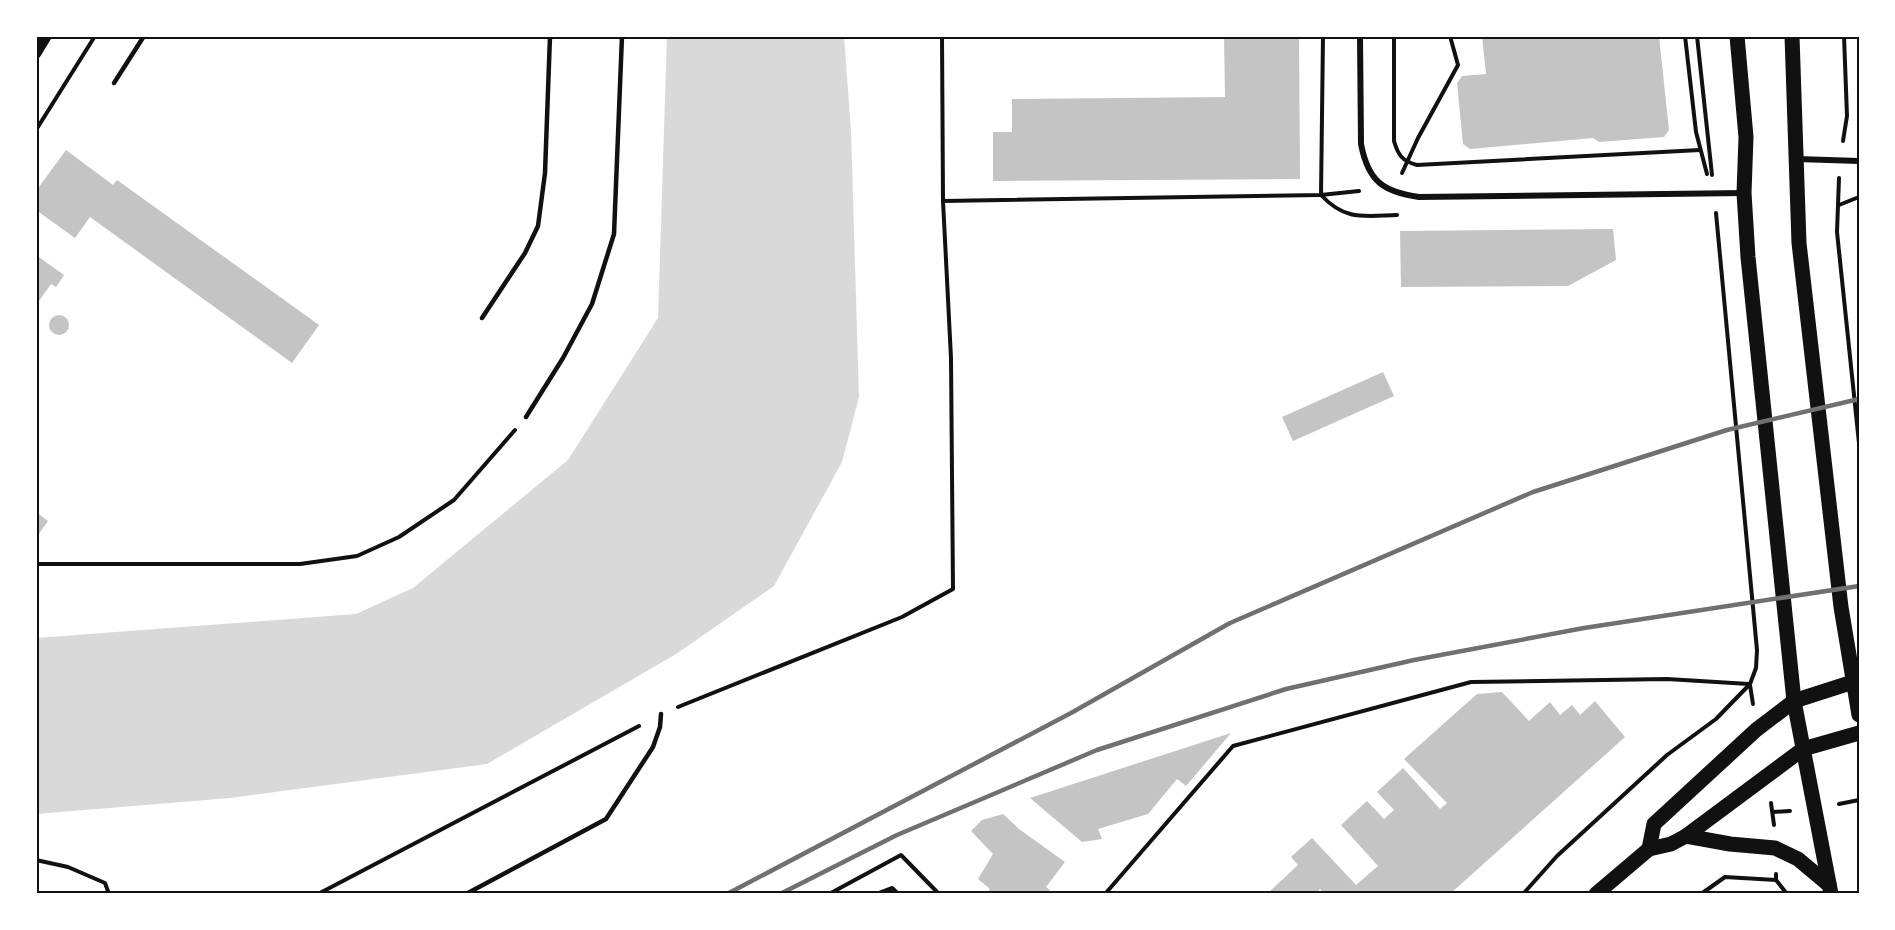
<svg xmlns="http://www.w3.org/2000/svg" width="1895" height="930" font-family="'Titillium Web',sans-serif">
	<rect width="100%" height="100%" fill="#fff"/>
	<path fill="#d9d9d9" d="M667 36H844L851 131 859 397 842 462 774 586 676 654 487 764 230 798 36 814V638L356 614 413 588 568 460 658 318Z"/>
	<g fill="#c4c4c4">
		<path d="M1224 36H1299L1300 179 993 181V132H1012V99L1225 97Z"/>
		<path d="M1482 36H1659L1669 130 1664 137 1599 142 1593 138 1470 149 1463 144 1457 83 1462 76 1486 74Z"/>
		<path d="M66 150 113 185 117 180 319 325 292 363 90 217 75 238 36 210V191Z"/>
		<path d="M1613 229 1616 260 1568 286 1401 287 1400 231Z"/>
		<path d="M36 255 64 275 56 287 51 284 36 305Z"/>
		<circle cx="59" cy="325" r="10"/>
		<path d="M1383 372 1394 396 1293 441 1282 417Z"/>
		<path d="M36 512 48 521 36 538Z"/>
		<path d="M1502 692 1529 721 1550 702 1560 715 1572 705 1580 715 1595 701 1625 737 1450 894H1325L1320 889 1315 894 1269 892 1298 865 1291 857 1312 838 1356 885 1378 866 1341 825 1367 801 1384 819 1394 810 1377 792 1403 768 1440 809 1447 803 1404 759 1477 694Z"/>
		<path d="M1231 733 1186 786 1177 779 1148 814 1098 829 1102 839 1082 842 1030 798Z"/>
		<path d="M1003 814 1019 829 1065 862 1046 887 1050 890 1048 894H987L990 889 978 879 993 854 971 831 982 820Z"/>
	</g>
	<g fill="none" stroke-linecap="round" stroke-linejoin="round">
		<g stroke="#111" stroke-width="4">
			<path d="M1323 36 1321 195C1345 221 1364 216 1397 215"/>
			<path d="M1394 36V141C1398 155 1402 161 1417 165L1700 150"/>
			<path d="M1685 36 1696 132 1707 174"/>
			<path d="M1697 36 1712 175"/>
			<path d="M36 130 95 36"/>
			<path d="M1843 141 1847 116 1844 36"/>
			<path d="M1402 173 1418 138 1458 65 1450 36"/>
			<path d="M1839 178 1837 232 1859 443"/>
			<path d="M943 201 1321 195 1359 191"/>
			<path d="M1839 205 1859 197"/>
			<path d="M36 564H300L357 556 399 537 454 500 515 430"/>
			<path d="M1750 685 1753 704"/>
			<path d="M678 707 902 617 953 589 951 358 943 201 942 36"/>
			<path d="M1771 803 1774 825"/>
			<path d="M1839 804 1859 800"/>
			<path d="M1773 812 1790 811"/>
			<path d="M36 860 68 867 105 883 109 894"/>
			<path d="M1776 874V880L1787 894"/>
			<path d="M318 894 639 726"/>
			<path d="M829 894 901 855 939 894"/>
			<path d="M1105 894 1233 746 1471 682 1667 679 1749 684"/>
			<path d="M1523 894 1557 856 1667 755 1716 719 1750 684 1756 668 1757 650 1716 213"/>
			<path d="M1701 894 1725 877 1776 880"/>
		</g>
		<g stroke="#111" stroke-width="4.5">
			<path d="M114 83 144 36"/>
			<path d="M482 318 525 253 538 226 545 173 550 36"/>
			<path d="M526 417 563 358 592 304 614 234 622 36"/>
			<path d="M466 894 606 819 653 747 660 727 661 714"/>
		</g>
		<g stroke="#111" stroke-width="6">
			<path d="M1360 36 1361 144C1368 181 1383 192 1419 197L1744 193"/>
			<path d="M1797 159 1859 161"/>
			<path d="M879 894 892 889 897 894"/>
		</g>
		<path stroke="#111" stroke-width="10" d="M36 54 47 36"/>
		<g stroke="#111" stroke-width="15">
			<path d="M1737 36 1746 137 1744 193 1748 257 1794 701 1831 894"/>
			<path d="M1792 36 1799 243 1841 607 1859 715"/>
			<path d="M1686 836 1730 844 1775 848 1798 859 1829 885"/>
			<path d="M1649 849 1654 824 1756 730 1794 701 1853 682"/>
			<path d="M1596 894 1649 849 1671 844 1686 836 1803 749 1859 733"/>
		</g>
		<g stroke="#707070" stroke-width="4.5">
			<path d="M727 894 1071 713 1230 623 1533 492 1727 430 1859 399"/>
			<path d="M780 894 897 835 1097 750 1286 689 1414 660 1584 628 1859 586"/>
		</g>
	</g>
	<rect width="1895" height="930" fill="none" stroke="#ffffff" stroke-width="75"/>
	<rect x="38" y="38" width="1820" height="854" fill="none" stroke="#111" stroke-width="2"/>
</svg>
